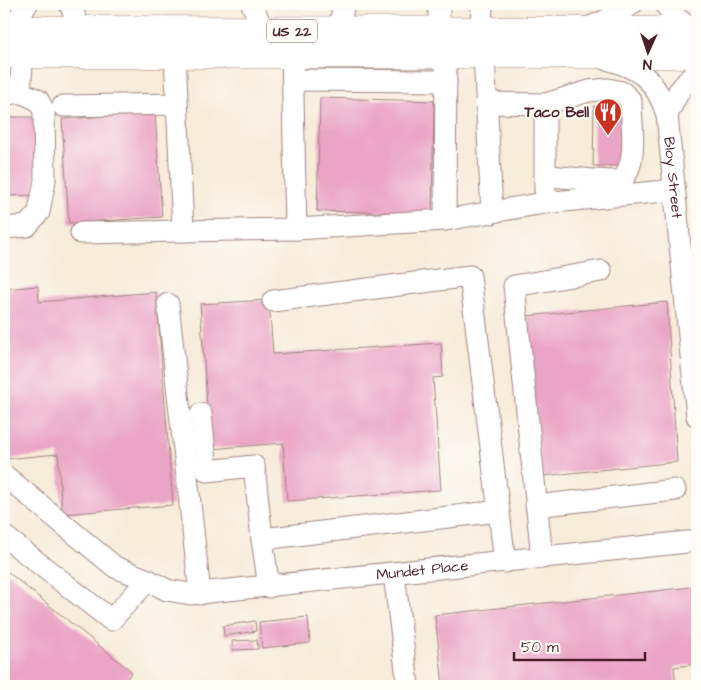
<svg xmlns="http://www.w3.org/2000/svg" width="701" height="690" font-family="'Architects Daughter',sans-serif">
	<rect width="100%" height="100%" fill="#fdfcf7"/>
	<filter id="ink" filterUnits="userSpaceOnUse"><feTurbulence type="fractalNoise" baseFrequency=".02" numOctaves="2"/><feDisplacementMap in="SourceGraphic" scale="10" xChannelSelector="R" yChannelSelector="G"/><feConvolveMatrix kernelMatrix="1 2 1 2 8 2 1 2 1" color-interpolation-filters="sRGB"/></filter>
	<filter id="wash" filterUnits="userSpaceOnUse"><feTurbulence type="fractalNoise" baseFrequency=".0096" numOctaves="4" result="noise"/><feDisplacementMap in="SourceGraphic" scale="20" xChannelSelector="R" yChannelSelector="G"/><feGaussianBlur stdDeviation="1.12" result="paint"/><feColorMatrix in="noise" values="0 0 0 0 0 0 0 0 0 0 0 0 0 0 0 0 0 1.4 0 .05"/><feComposite in="paint" operator="in"/></filter>
	<g filter="url(#wash)">
		<rect width="100%" height="100%" fill="#f7ebd9"/>
		<g id="blocks">
			<g fill="#eaa4c5">
				<rect x="549" y="4" width="28" height="3"/>
				<path d="M320 98 434 101 432 213 317 211Z"/>
				<path d="M594 106 624 107 622 166H593Z"/>
				<path d="M155 113 162 217 69 223 62 119Z"/>
				<path d="M4 117H35V195L4 196Z"/>
				<path d="M38 286 39 302 156 292 173 505 62 514 58 454 4 459V289Z"/>
				<path d="M269 300 273 354 441 343 443 377 433 378 441 490 287 501 283 443 210 449 200 304Z"/>
				<path d="M667 302 677 462 542 476 526 316Z"/>
				<path d="M4 569 132 672 121 686H4Z"/>
				<path d="M692 587 697 664 674 667 676 686H443L435 615Z"/>
				<path d="M308 617 310 643 262 648 259 622Z"/>
				<path d="M255 621 256 631 224 636 223 626Z"/>
				<path d="M257 640 258 649 233 650 232 641Z"/>
			</g>
		</g>
	</g>
	<g filter="url(#ink)">
		<use href="#blocks" fill-opacity="0" stroke="#a08582" stroke-width="1"/>
		<g fill="none" stroke-linecap="round" stroke-linejoin="round">
			<g stroke="#a08582" stroke-width="23">
				<g id="minor">
					<path d="M70 4 80 30"/>
					<path d="M252 4 263 31"/>
					<path d="M439 4V31"/>
					<path d="M665 4 674 16 693 31"/>
					<path d="M586 29 613 17 632 4"/>
					<path d="M12 30 27 4"/>
					<path d="M338 31 344 4"/>
					<path d="M481 31 482 4"/>
					<path d="M292 54 296 229 445 220"/>
					<path d="M446 54 445 220 544 203 674 190"/>
					<path d="M484 54 492 213"/>
					<path id="s1" d="M603 58C639 67 656 79 667 115L697 416"/>
					<path d="M293 80 446 81"/>
					<path d="M4 95 20 92 23 54"/>
					<path d="M487 103 545 104 589 91 608 89 622 92 631 101C631 124 639 163 621 181 595 181 570 177 545 176"/>
					<path d="M63 106 177 104"/>
					<path d="M667 115 679 91 697 70"/>
					<path d="M545 190V104"/>
					<path d="M4 228 27 226 39 212 45 180 44 111 38 100 20 92"/>
					<path d="M183 231 296 229"/>
					<path d="M81 233 183 231 175 54"/>
					<path d="M273 301 470 276 505 562"/>
					<path d="M168 304 200 594"/>
					<path d="M201 414 207 471 254 466 262 539"/>
					<path id="s2" d="M4 475 115 567 148 580 167 590 190 594 697 541"/>
					<path d="M536 506 675 490"/>
					<path d="M4 536 111 620 148 580"/>
					<path d="M542 558 514 286 601 271"/>
					<path d="M394 574 408 686"/>
					<path d="M269 587 262 539 499 511"/>
				</g>
			</g>
			<g stroke="#a08582" stroke-width="29">
				<g id="highway">
					<path d="M4 30 697 31"/>
					<path d="M4 54H697"/>
				</g>
			</g>
			<use href="#minor" stroke="#fff" stroke-width="21"/>
			<use href="#highway" stroke="#fff" stroke-width="28"/>
		</g>
	</g>
	<defs>
		<g id="restaurant-pin" transform="scale(1.4375)"><path d="M0 17L-7.5 6A9.5 9.5 0 1 1 7.5 6Z" fill="#c8321e" stroke="#fdfcf7"/><path d="M-5-6h1v4h1v-4h1v4h1v-4h1v5L-1.5 .5V6h-2V.5L-5-1ZM5-6V6H3V1.5H1.5Q1.5-4 5-6Z" fill="#fff"/></g>
	</defs>
	<g fill-rule="evenodd">
		<use href="#restaurant-pin" x="608" y="112"/>
	</g>
	<g text-anchor="middle" stroke-width="4.5" stroke-linejoin="round" paint-order="stroke">
		<rect fill="#fdfcf7" stroke="#806168" stroke-width="1" x="267" y="19.5" width="50" height="23" rx="4"/>
		<g font-size="14" font-weight="bold" fill="#4a1f2b">
			<text x="292" y="36">US 22</text>
		</g>
		<g font-size="15" font-weight="bold" fill="#4a1f2b" stroke="#fdfcf7" text-anchor="end">
			<text x="589" y="117">Taco Bell</text>
		</g>
		<g font-size="15" fill="#4a1f2b" stroke="#fdfcf7">
			<text dy="5" stroke="none"><textPath href="#s1" startOffset="154">Bloy Street</textPath></text>
			<text dy="5" stroke="none"><textPath href="#s2" startOffset="458">Mundet Place</textPath></text>
		</g>
	</g>
	<rect width="701" height="690" fill="none" stroke="#fdfcf7" stroke-width="20"/>
	<g transform="translate(648 52) rotate(183)" stroke="#fdfcf7" stroke-width="4" paint-order="stroke">
	<path d="M0-4L9 19L0 12L-9 19Z" fill="#4a1f2b"/>
	<text y="-8" font-size="14" font-weight="bold" text-anchor="middle" fill="#4a1f2b">N</text>
	</g>
	<path d="M514 652v8h131v-8" fill="none" stroke="#4a1f2b" stroke-width="2.5"/>
	<text x="521" y="652" font-size="15" fill="#4a1f2b" stroke="#fdfcf7" stroke-width="4" paint-order="stroke">50 m</text>
</svg>
